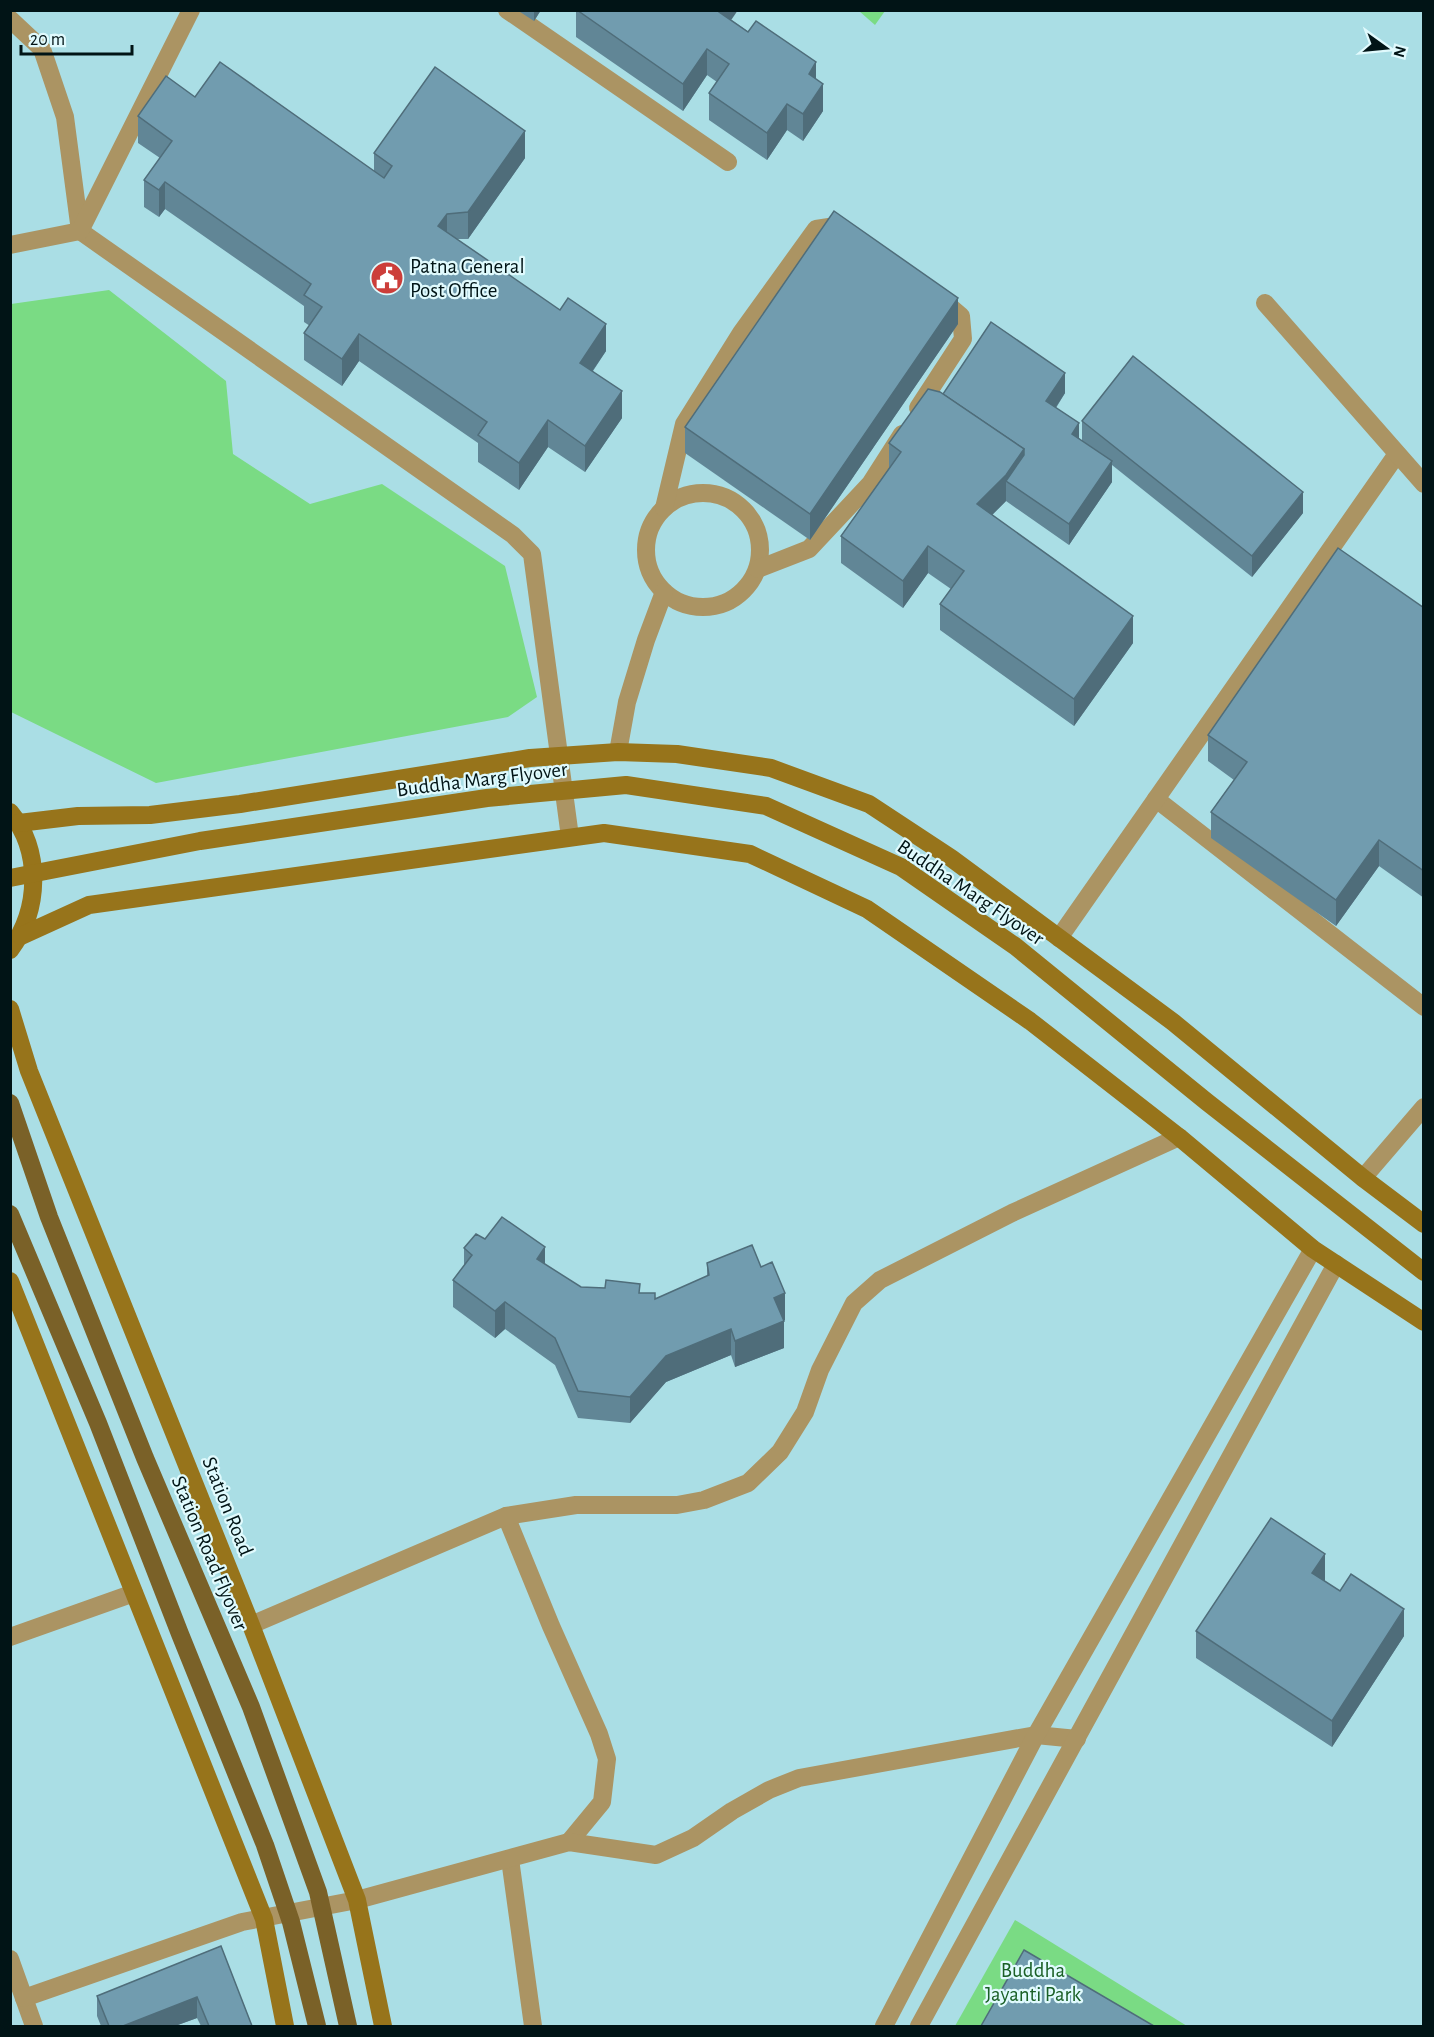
<svg xmlns="http://www.w3.org/2000/svg" width="1434" height="2037" font-family="'Alegreya Sans',sans-serif">
	<rect width="100%" height="100%" fill="#aadee5"/>
	<g fill="#7adb84">
		<path d="M859 11H885L875 25Z"/>
		<path d="M109 290 226 381 233 454 310 504 382 484 505 566 537 697 508 717 156 783 11 712V304Z"/>
		<path d="M1015 1920 1187 2026H955Z"/>
	</g>
	<g fill="none" stroke-linecap="round" stroke-linejoin="round">
		<g stroke="#ab9463" stroke-width="18">
			<path d="M507 10 728 162"/>
			<path d="M10 19 42 49 65 117 80 231 513 535 532 554 570 837"/>
			<path d="M10 245 80 231 191 10"/>
			<path d="M918 408 963 339 961 316 941 299"/>
			<circle cx="703" cy="550" r="57"/>
			<path d="M664 508 684 424 741 333 816 229 829 227 846 232"/>
			<path d="M758 569 809 549 870 484 902 434"/>
			<path d="M618 752 627 702 646 640 664 592"/>
			<path d="M1156 799 1424 1007"/>
			<path d="M1059 938 1397 454"/>
			<path d="M1363 1178 1424 1107"/>
		</g>
		<g stroke="#ab9463" stroke-width="18">
			<path d="M1265 303 1424 484"/>
			<path d="M506 1516 551 1626 599 1734 607 1759 602 1802 569 1842"/>
			<path d="M251 1625 506 1516 576 1505H677L704 1500 748 1483 780 1452 805 1412 820 1370 854 1303 880 1280 1012 1213 1179 1137"/>
			<path d="M10 1637 134 1593"/>
			<path d="M510 1859 533 2026"/>
			<path d="M10 1959 34 2026"/>
			<path d="M24 1998 242 1922 357 1900 569 1842 656 1855 693 1838 732 1811 769 1790 799 1778 1036 1735 1077 1739"/>
			<path d="M884 2026 1036 1735 1313 1249"/>
			<path d="M919 2026 1336 1264"/>
		</g>
		<g stroke="#97741b" stroke-width="18">
			<path d="M10 812C42 851 40 910 10 950"/>
			<path d="M19 823 78 816 150 815 240 804 530 758 618 752 677 754 771 768 869 804 951 858 1173 1022 1363 1178 1424 1224"/>
			<path d="M10 878 200 841 487 798 626 785 766 806 901 867 1015 946 1207 1102 1424 1272"/>
			<path d="M21 936 89 905 604 833 750 854 867 909 1030 1021 1179 1137 1313 1249 1424 1322"/>
			<path d="M10 1009 29 1071 251 1625 357 1900 383 2026"/>
			<path d="M10 1281 264 1919 285 2026"/>
		</g>
		<g stroke="#7a6128" stroke-width="18">
			<path d="M10 1103 49 1217 145 1458 251 1707 318 1892 348 2026"/>
			<path d="M10 1214 98 1423 180 1634 265 1845 291 1922 317 2026"/>
		</g>
	</g>
	<g fill="#618696">
		<path d="M517 10H541L534 21Z"/>
		<path d="M576 10 732 20 816 79 823 111 803 141 787 130 767 160 709 120V93L717 82 707 75 683 111 576 37Z"/>
		<path d="M195 97 374 171V153L525 158 468 239H457L606 351 593 371 622 418 585 472 548 447 519 490 478 462V443L359 361 342 386 304 360V333L310 326 304 322V306L165 209 159 217 144 207V180L160 158 138 143V116Z"/>
		<path d="M958 324 810 540 685 453V427Z"/>
		<path d="M1065 393 1056 408 1079 438 1082 441V421L1303 513 1252 577 1112 465V482L1069 545 1006 501 992 515 1133 643 1074 726 940 630V604L951 589 928 573 903 608 841 563V536L889 468V443L943 394Z"/>
		<path d="M1424 608V898L1379 866 1336 926 1211 838V812L1234 780 1208 761V735Z"/>
		<path d="M485 1239 545 1265 581 1287 640 1293 655 1299 707 1276V1263L761 1267 785 1320 783 1321 784 1348 735 1367 731 1355 666 1382 630 1423 578 1418 555 1365 505 1329 495 1338 453 1307V1280L464 1266V1248Z"/>
		<path d="M1325 1580V1581L1404 1636 1332 1747 1196 1658V1631Z"/>
		<path d="M221 1946 252 2026H201L197 2018 175 2026H101L97 2016V1996Z"/>
	</g>
	<g fill="#4f6d7a">
		<path d="M534 10H541L534 21Z"/>
		<path d="M720 10H738L719 38V12Z"/>
		<path d="M707 49V75L683 111V84Z"/>
		<path d="M816 62V89L809 74Z"/>
		<path d="M823 84V111L803 141V114Z"/>
		<path d="M787 104V130L767 160V133Z"/>
		<path d="M525 131V158L468 239V212Z"/>
		<path d="M165 182V209L159 217V190Z"/>
		<path d="M447 214V240L438 226Z"/>
		<path d="M958 298V324L810 540V514Z"/>
		<path d="M606 324V351L580 389V363Z"/>
		<path d="M359 334V361L342 386V359Z"/>
		<path d="M1065 373V393L1046 422V401Z"/>
		<path d="M622 391V418L585 472V446Z"/>
		<path d="M548 420V447L519 490V463Z"/>
		<path d="M1079 423V444L1072 434Z"/>
		<path d="M1024 449V476L1006 481V501L977 530V504Z"/>
		<path d="M1112 461V482L1069 545V524Z"/>
		<path d="M1303 492V513L1252 577V556Z"/>
		<path d="M928 546V573L903 608V581Z"/>
		<path d="M1133 616V643L1074 726V699Z"/>
		<path d="M1379 840V866L1336 926V900Z"/>
		<path d="M545 1247V1274L537 1259Z"/>
		<path d="M785 1293V1320L776 1324 784 1321V1348L735 1367V1341L774 1298Z"/>
		<path d="M505 1302V1329L495 1338V1311Z"/>
		<path d="M731 1329V1355L666 1382 630 1423V1397L666 1356Z"/>
		<path d="M1325 1554V1580L1312 1600V1573Z"/>
		<path d="M1404 1609V1636L1332 1747V1721Z"/>
		<path d="M197 1997V2018L175 2026H123Z"/>
	</g>
	<g fill="#719caf" stroke="#4f6d7a" stroke-width="1.5">
		<path d="M577 10H720L719 12 748 32 756 21 816 62 809 74 823 84 803 114 787 104 767 133 709 93 729 64 707 49 683 84Z"/>
		<path d="M220 62 384 178 392 166 374 153 435 67 525 131 468 212 447 214 438 226 560 310 568 298 606 324 580 363 622 391 585 446 548 420 519 463 478 435 487 422 359 334 342 359 304 333 322 307 304 295 311 284 165 182 159 190 144 180 172 141 138 116 166 76 195 97Z"/>
		<path d="M834 211 958 298 810 514 685 427Z"/>
		<path d="M991 322 1065 373 1046 401 1079 423 1072 434 1112 461 1069 524 1006 481 1024 455V449L943 394Z"/>
		<path d="M1133 356 1303 492 1252 556 1082 421Z"/>
		<path d="M928 389 940 392 1024 449 1006 475 977 504 1133 616 1074 699 940 604 964 571 928 546 903 581 841 536 901 452 889 443Z"/>
		<path d="M1338 548 1424 608V871L1379 840 1336 900 1211 812 1247 762 1208 735Z"/>
		<path d="M502 1217 545 1247 537 1259 581 1287 605 1288 606 1280 640 1284 639 1293H655V1299L709 1275 707 1263 752 1245 761 1267 772 1262 785 1293 774 1298 784 1321 735 1341 731 1329 666 1356 630 1397 578 1391 555 1338 505 1302 495 1311 453 1280 472 1255 464 1248 476 1234 485 1239Z"/>
		<path d="M1271 1518 1325 1554 1312 1573 1340 1591 1351 1574 1404 1609 1332 1721 1196 1631Z"/>
		<path d="M221 1946 252 2026H209L197 1997 123 2026H109L97 1996Z"/>
		<path d="M1024 1950 1154 2026H981Z"/>
	</g>
	<defs>
		<g id="civic-disc" transform="scale(1.725)"><circle r="9.5" fill="#cc3e3a" stroke="#e0fafd"/><path d="M-.6-6.5H3V-4.5H.6V-3L4-1V1h2V6H-6V1h2V-1L-.6-3ZM-1.2 2.5V6h2.4V2.5Z" fill="#fff"/></g>
	</defs>
	<g fill-rule="evenodd">
		<use href="#civic-disc" x="387" y="278"/>
	</g>
	<g text-anchor="middle" stroke-width="4.5" stroke-linejoin="round" paint-order="stroke">
		<g font-size="21" fill="#011416" stroke="#e0fafd" text-anchor="start">
			<text x="410" y="273">Patna General<tspan x="410" dy="24">Post Office</tspan></text>
		</g>
		<g font-size="21" fill="#011416" stroke="#e0fafd">
			<text transform="translate(482 779) rotate(-7)" y="7">Buddha Marg Flyover</text>
			<text transform="translate(971 892) rotate(34)" y="7">Buddha Marg Flyover</text>
			<text transform="translate(228 1506) rotate(68)" y="7">Station Road</text>
			<text transform="translate(210 1553) rotate(67)" y="7">Station Road Flyover</text>
		</g>
		<g font-size="21" fill="#1a6026" stroke="#e0fafd">
			<text x="1033" y="1977">Buddha<tspan x="1033" dy="24">Jayanti Park</tspan></text>
		</g>
	</g>
	<rect width="1434" height="2037" fill="none" stroke="#011416" stroke-width="24"/>
	<g transform="translate(1386 48) rotate(105)" stroke="#e0fafd" stroke-width="4.5" paint-order="stroke">
	<path d="M0-4.5L10 22L0 15L-10 22Z" fill="#011416"/>
	<text y="-9" font-size="16" font-weight="bold" text-anchor="middle" fill="#011416">N</text>
	</g>
	<path d="M21 45v9h111v-9" fill="none" stroke="#011416" stroke-width="3"/>
	<text x="30" y="45" font-size="18" fill="#011416" stroke="#e0fafd" stroke-width="4.5" paint-order="stroke">20 m</text>
</svg>
